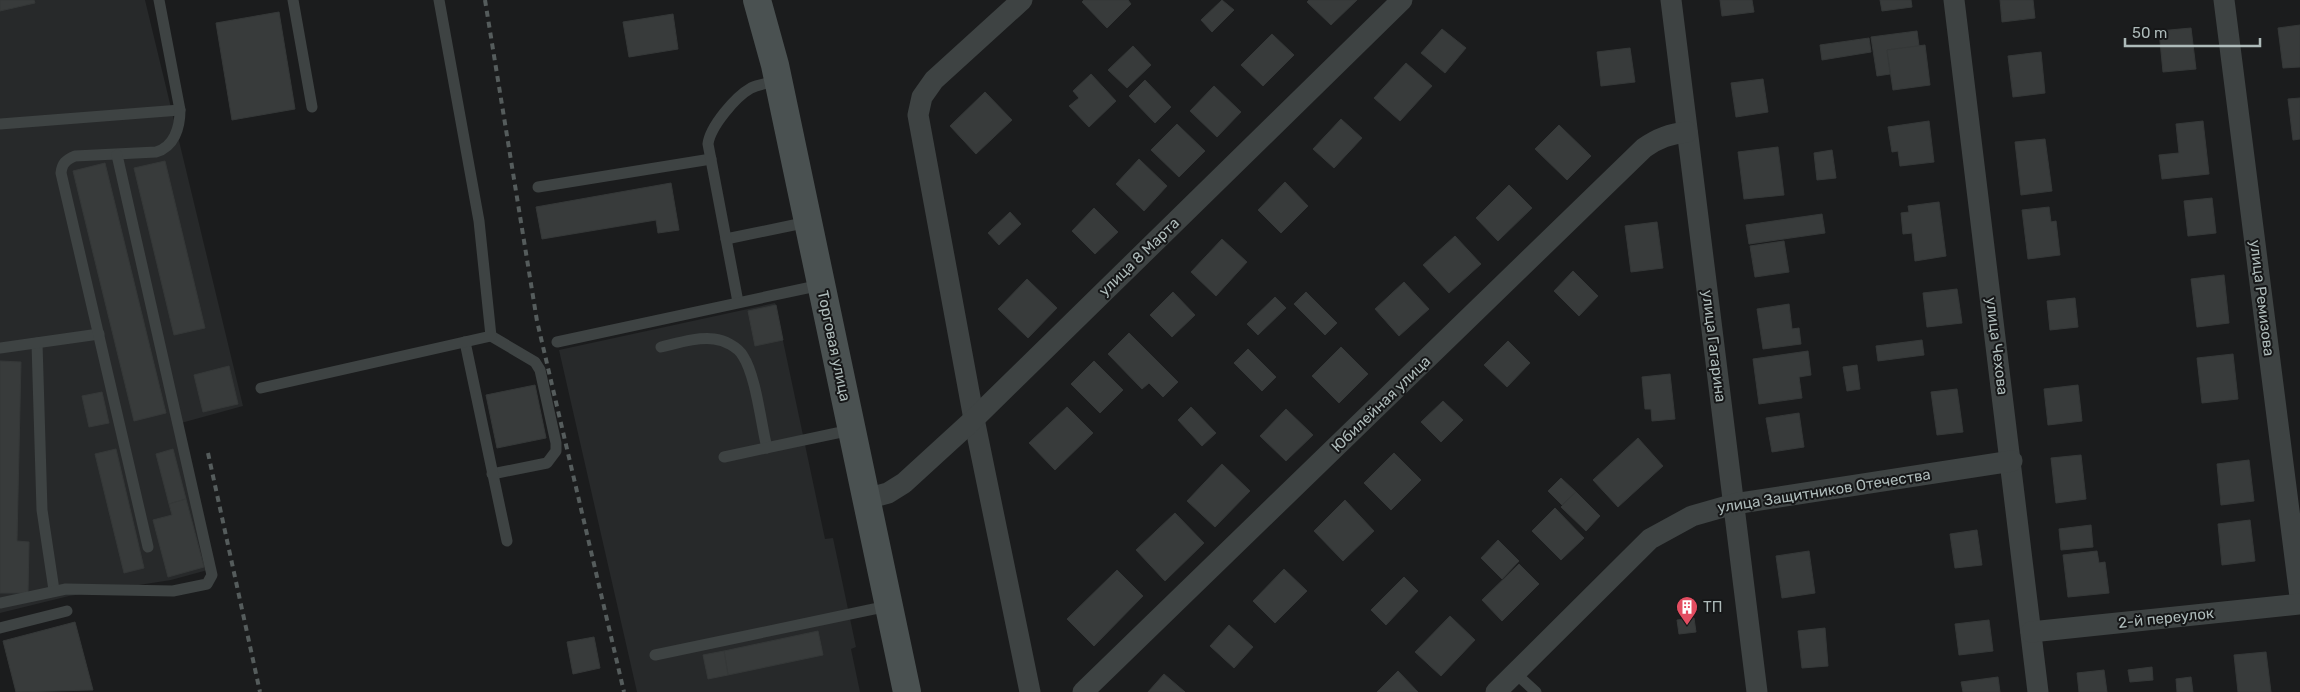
<svg xmlns="http://www.w3.org/2000/svg" width="2300" height="692" font-family="Rubik,sans-serif">
	<rect width="100%" height="100%" fill="#1b1c1d"/>
	<g fill="#27292a">
		<path d="M0 0H145L243 406 181 423 215 568 171 580 69 596 0 613Z"/>
		<path d="M775 303 825 539 833 538 856 647 851 649 860 692H637L559 350Z"/>
	</g>
	<g fill="#383b3b" stroke="#353838">
		<path d="M0 0H34L35 3 0 11Z"/>
		<path d="M1084 0H1128L1131 4 1107 28 1082 2Z"/>
		<path d="M1222 0 1234 10 1212 32 1201 20Z"/>
		<path d="M1309 0H1357L1331 25 1307 2Z"/>
		<path d="M1720 0H1752L1754 12 1722 16Z"/>
		<path d="M1880 0H1911L1912 7 1882 11Z"/>
		<path d="M2000 0H2033L2035 18 2002 22Z"/>
		<path d="M279 12 295 109 232 120 216 23Z"/>
		<path d="M673 14 678 49 629 57 623 22Z"/>
		<path d="M2300 25V67L2283 68 2278 28Z"/>
		<path d="M2191 28 2196 69 2163 72 2159 31Z"/>
		<path d="M1442 29 1466 48 1445 73 1421 53Z"/>
		<path d="M1917 31 1919 46 1887 50 1890 74 1877 76 1871 37Z"/>
		<path d="M1272 34 1294 55 1263 86 1241 65Z"/>
		<path d="M1869 38 1871 52 1822 60 1820 45Z"/>
		<path d="M1925 45 1930 85 1893 90 1887 50Z"/>
		<path d="M1133 46 1151 65 1127 88 1108 70Z"/>
		<path d="M1630 48 1635 82 1601 86 1597 52Z"/>
		<path d="M2041 52 2045 93 2013 97 2008 56Z"/>
		<path d="M1406 63 1432 86 1400 121 1374 98Z"/>
		<path d="M1091 74 1116 101 1089 127 1069 106 1079 98 1073 91Z"/>
		<path d="M1763 79 1768 112 1736 117 1731 83Z"/>
		<path d="M1145 80 1171 107 1155 123 1129 96Z"/>
		<path d="M1214 86 1241 112 1217 137 1190 111Z"/>
		<path d="M985 92 1012 120 976 154 950 126Z"/>
		<path d="M2300 98V139L2293 140 2288 99Z"/>
		<path d="M1341 119 1362 138 1334 168 1313 149Z"/>
		<path d="M1929 121 1934 162 1900 166 1898 151 1892 152 1888 127Z"/>
		<path d="M2203 121 2209 174 2162 179 2159 155 2179 153 2176 124Z"/>
		<path d="M1177 124 1205 151 1179 177 1151 150Z"/>
		<path d="M1559 125 1591 156 1567 180 1535 149Z"/>
		<path d="M2045 139 2052 191 2021 195 2015 142Z"/>
		<path d="M1778 147 1784 195 1744 199 1738 152Z"/>
		<path d="M1832 150 1836 178 1817 180 1814 153Z"/>
		<path d="M1139 159 1167 186 1144 211 1116 184Z"/>
		<path d="M165 161 205 328 174 335 134 168Z"/>
		<path d="M105 163 166 413 134 421 73 171Z"/>
		<path d="M1285 182 1308 206 1281 233 1258 210Z"/>
		<path d="M671 183 679 230 658 233 656 220 542 239 536 207Z"/>
		<path d="M1509 185 1532 208 1498 241 1476 218Z"/>
		<path d="M2212 198 2216 233 2188 236 2184 201Z"/>
		<path d="M1939 202 1946 256 1915 261 1912 233 1903 234 1901 213 1909 212 1908 206Z"/>
		<path d="M2049 207 2051 222 2056 221 2060 255 2028 259 2022 210Z"/>
		<path d="M1094 208 1118 232 1095 254 1072 231Z"/>
		<path d="M1010 212 1021 224 999 245 988 233Z"/>
		<path d="M1822 214 1825 233 1749 244 1746 225Z"/>
		<path d="M1657 222 1663 268 1631 272 1625 226Z"/>
		<path d="M1455 236 1481 264 1449 293 1423 265Z"/>
		<path d="M1222 239 1247 262 1216 296 1191 272Z"/>
		<path d="M1784 241 1789 272 1755 277 1750 246Z"/>
		<path d="M1573 271 1598 296 1579 316 1554 291Z"/>
		<path d="M2224 275 2229 323 2197 327 2191 279Z"/>
		<path d="M1027 279 1057 308 1028 338 998 309Z"/>
		<path d="M1404 282 1429 309 1399 336 1375 309Z"/>
		<path d="M1957 289 1962 323 1927 327 1923 293Z"/>
		<path d="M1173 292 1195 315 1172 337 1150 315Z"/>
		<path d="M1306 292 1337 323 1325 335 1294 304Z"/>
		<path d="M1275 297 1286 308 1258 335 1247 324Z"/>
		<path d="M2075 298 2078 327 2050 330 2047 301Z"/>
		<path d="M1789 304 1792 329 1799 328 1801 344 1763 349 1757 309Z"/>
		<path d="M776 305 783 340 755 346 748 311Z"/>
		<path d="M1129 333 1178 382 1163 397 1149 383 1142 389 1108 354Z"/>
		<path d="M1922 340 1924 355 1878 361 1876 346Z"/>
		<path d="M1508 341 1530 363 1507 387 1484 365Z"/>
		<path d="M1341 347 1368 374 1339 403 1312 376Z"/>
		<path d="M1248 349 1276 377 1262 391 1234 363Z"/>
		<path d="M1808 351 1811 375 1799 377 1802 398 1759 404 1753 359Z"/>
		<path d="M2233 354 2238 399 2202 403 2197 358Z"/>
		<path d="M0 361 21 362 17 541 29 542 28 593H0Z"/>
		<path d="M1094 361 1123 390 1100 413 1071 384Z"/>
		<path d="M1857 365 1860 389 1847 391 1843 367Z"/>
		<path d="M229 366 238 404 203 412 194 375Z"/>
		<path d="M1670 374 1675 419 1652 421 1651 409H1645L1642 377Z"/>
		<path d="M535 385 546 438 497 448 486 395Z"/>
		<path d="M2078 385 2082 421 2048 425 2044 389Z"/>
		<path d="M1957 389 1963 432 1937 435 1931 392Z"/>
		<path d="M102 392 109 423 89 427 82 396Z"/>
		<path d="M1443 401 1463 420 1441 442 1421 422Z"/>
		<path d="M1067 407 1093 433 1055 470 1029 443Z"/>
		<path d="M1191 407 1216 433 1202 446 1178 420Z"/>
		<path d="M1286 409 1313 435 1286 461 1260 436Z"/>
		<path d="M1799 413 1804 447 1772 452 1766 418Z"/>
		<path d="M1638 438 1663 466 1618 507 1593 480Z"/>
		<path d="M116 449 144 568 124 573 95 454Z"/>
		<path d="M173 449 186 499 169 504 156 454Z"/>
		<path d="M1394 453 1421 480 1391 510 1364 483Z"/>
		<path d="M2081 455 2086 499 2056 503 2051 458Z"/>
		<path d="M2249 460 2254 501 2221 505 2217 464Z"/>
		<path d="M1222 464 1250 491 1215 527 1187 501Z"/>
		<path d="M1561 478 1576 492 1562 505 1548 491Z"/>
		<path d="M1576 492 1600 516 1586 531 1561 507Z"/>
		<path d="M186 499 204 567 168 577 153 520 172 515 169 504Z"/>
		<path d="M1345 500 1374 531 1343 561 1314 531Z"/>
		<path d="M1555 508 1584 538 1561 560 1532 531Z"/>
		<path d="M1175 513 1204 543 1165 581 1136 550Z"/>
		<path d="M2250 520 2255 561 2222 565 2218 524Z"/>
		<path d="M2091 525 2093 547 2061 550 2059 529Z"/>
		<path d="M1977 530 1982 565 1955 568 1950 534Z"/>
		<path d="M1498 540 1519 561 1502 579 1481 558Z"/>
		<path d="M1809 551 1815 593 1782 598 1776 556Z"/>
		<path d="M2097 551 2099 563 2105 562 2109 593 2068 597 2063 555Z"/>
		<path d="M1519 564 1539 584 1502 621 1482 600Z"/>
		<path d="M1284 569 1307 591 1275 623 1253 601Z"/>
		<path d="M1117 570 1143 596 1094 646 1067 619Z"/>
		<path d="M1404 577 1418 591 1386 625 1371 610Z"/>
		<path d="M1450 616 1475 640 1441 676 1415 652Z"/>
		<path d="M1694 618 1696 632 1679 634 1677 620Z"/>
		<path d="M1989 620 1993 651 1959 655 1955 624Z"/>
		<path d="M75 622 93 690 16 692 3 641Z"/>
		<path d="M1229 625 1253 647 1234 668 1210 646Z"/>
		<path d="M1825 628 1828 666 1802 668 1798 631Z"/>
		<path d="M818 631 823 655 728 675 724 651Z"/>
		<path d="M594 637 600 668 573 674 567 642Z"/>
		<path d="M724 651 728 675 708 679 703 655Z"/>
		<path d="M2266 652 2271 692H2238L2234 655Z"/>
		<path d="M2152 667 2153 680 2130 682 2128 670Z"/>
		<path d="M2104 670 2107 692H2079L2077 673Z"/>
		<path d="M1398 671 1418 692H1377Z"/>
		<path d="M1164 674 1185 692H1148Z"/>
		<path d="M1998 677 2000 692H1963L1961 682Z"/>
		<path d="M2191 677 2193 692H2177L2176 679Z"/>
	</g>
	<g fill="none" stroke-linecap="round" stroke-linejoin="round">
		<g stroke="#3e4343" stroke-width="11">
			<path d="M293 0 312 107"/>
			<path d="M0 124 180 110"/>
			<path d="M538 187 711 159"/>
			<path d="M726 239 808 222"/>
			<path d="M738 302 708 144C710 127 735 97 751 88 759 84 769 83 778 81"/>
			<path d="M491 336 535 362 540 370 556 443V451L547 463 492 474"/>
			<path d="M465 342 507 541"/>
			<path d="M557 342 821 285"/>
			<path d="M37 343 42 510 54 590"/>
			<path d="M661 347C678 343 697 337 714 339 724 340 738 347 743 356 756 376 761 424 767 448"/>
			<path d="M0 348 99 334"/>
			<path d="M261 388 491 336 479 221 439 0"/>
			<path d="M724 457 851 430"/>
			<path d="M148 547 61 173C62 163 66 160 75 156L156 152C174 147 180 128 180 110L159 0"/>
			<path d="M0 603 66 589 173 591 207 584 212 575 117 155"/>
			<path d="M0 628 67 611"/>
			<path d="M655 655 888 606"/>
			<path d="M1515 673 1536 692"/>
		</g>
		<g stroke="#3e4343" stroke-width="21">
			<path d="M1022 0 934 80 922 97 918 115 974 419 1030 692"/>
			<path d="M1671 0 1757 692"/>
			<path d="M1954 0 2038 692"/>
			<path d="M2224 0 2300 597"/>
			<path d="M866 499 888 493 904 483 974 419 1402 0"/>
			<path d="M2031 632 2300 604"/>
			<path d="M1083 692 1644 148C1658 138 1670 134 1687 132"/>
			<path d="M1496 692 1650 539 1692 516 1734 504 2012 461"/>
		</g>
		<path stroke="#4a5151" stroke-width="28" d="M757 0 775 65 907 692"/>
		<g stroke="#555c5c" stroke-width="4" stroke-dasharray="6 5" stroke-linecap="butt">
			<path d="M485 0 537 321 624 692"/>
			<path d="M208 453 260 692"/>
		</g>
	</g>
	<defs>
		<g id="building-pin" transform="scale(1.125)"><path d="M0 17L-7.5 6A9.5 9.5 0 1 1 7.5 6Z" fill="#e34d61" stroke="#161718"/><path d="M-4-6H4V6H1V3H-1V6H-4ZM-2.5-4.3h1.7v1.8h-1.7ZM.8-4.3h1.7v1.8H.8ZM-2.5-1h1.7V.8h-1.7ZM.8-1h1.7V.8H.8Z" fill="#fff"/></g>
	</defs>
	<g fill-rule="evenodd">
		<use href="#building-pin" x="1687" y="607"/>
	</g>
	<g text-anchor="middle" stroke-width="4" stroke-linejoin="round" paint-order="stroke">
		<g font-size="15" fill="#aebbba" stroke="#161718">
			<text transform="translate(1139 257) rotate(-44)" y="5">улица 8 Марта</text>
			<text transform="translate(2262 298) rotate(83)" y="5">улица Ремизова</text>
			<text transform="translate(834 346) rotate(78)" y="5">Торговая улица</text>
			<text transform="translate(1714 346) rotate(83)" y="5">улица Гагарина</text>
			<text transform="translate(1997 346) rotate(83)" y="5">улица Чехова</text>
			<text transform="translate(1381 404) rotate(-44)" y="5">Юбилейная улица</text>
			<text transform="translate(1824 491) rotate(-9)" y="5">улица Защитников Отечества</text>
			<text transform="translate(2166 618) rotate(-6)" y="5">2-й переулок</text>
		</g>
		<g font-size="15" fill="#aebbba" stroke="#161718" text-anchor="start">
			<text x="1703" y="612">ТП</text>
		</g>
	</g>
	<path d="M2125 38v8h135v-8" fill="none" stroke="#aebbba" stroke-width="2.5"/>
	<text x="2132" y="38" font-size="15" fill="#aebbba" stroke="#161718" stroke-width="4" paint-order="stroke">50 m</text>
</svg>
